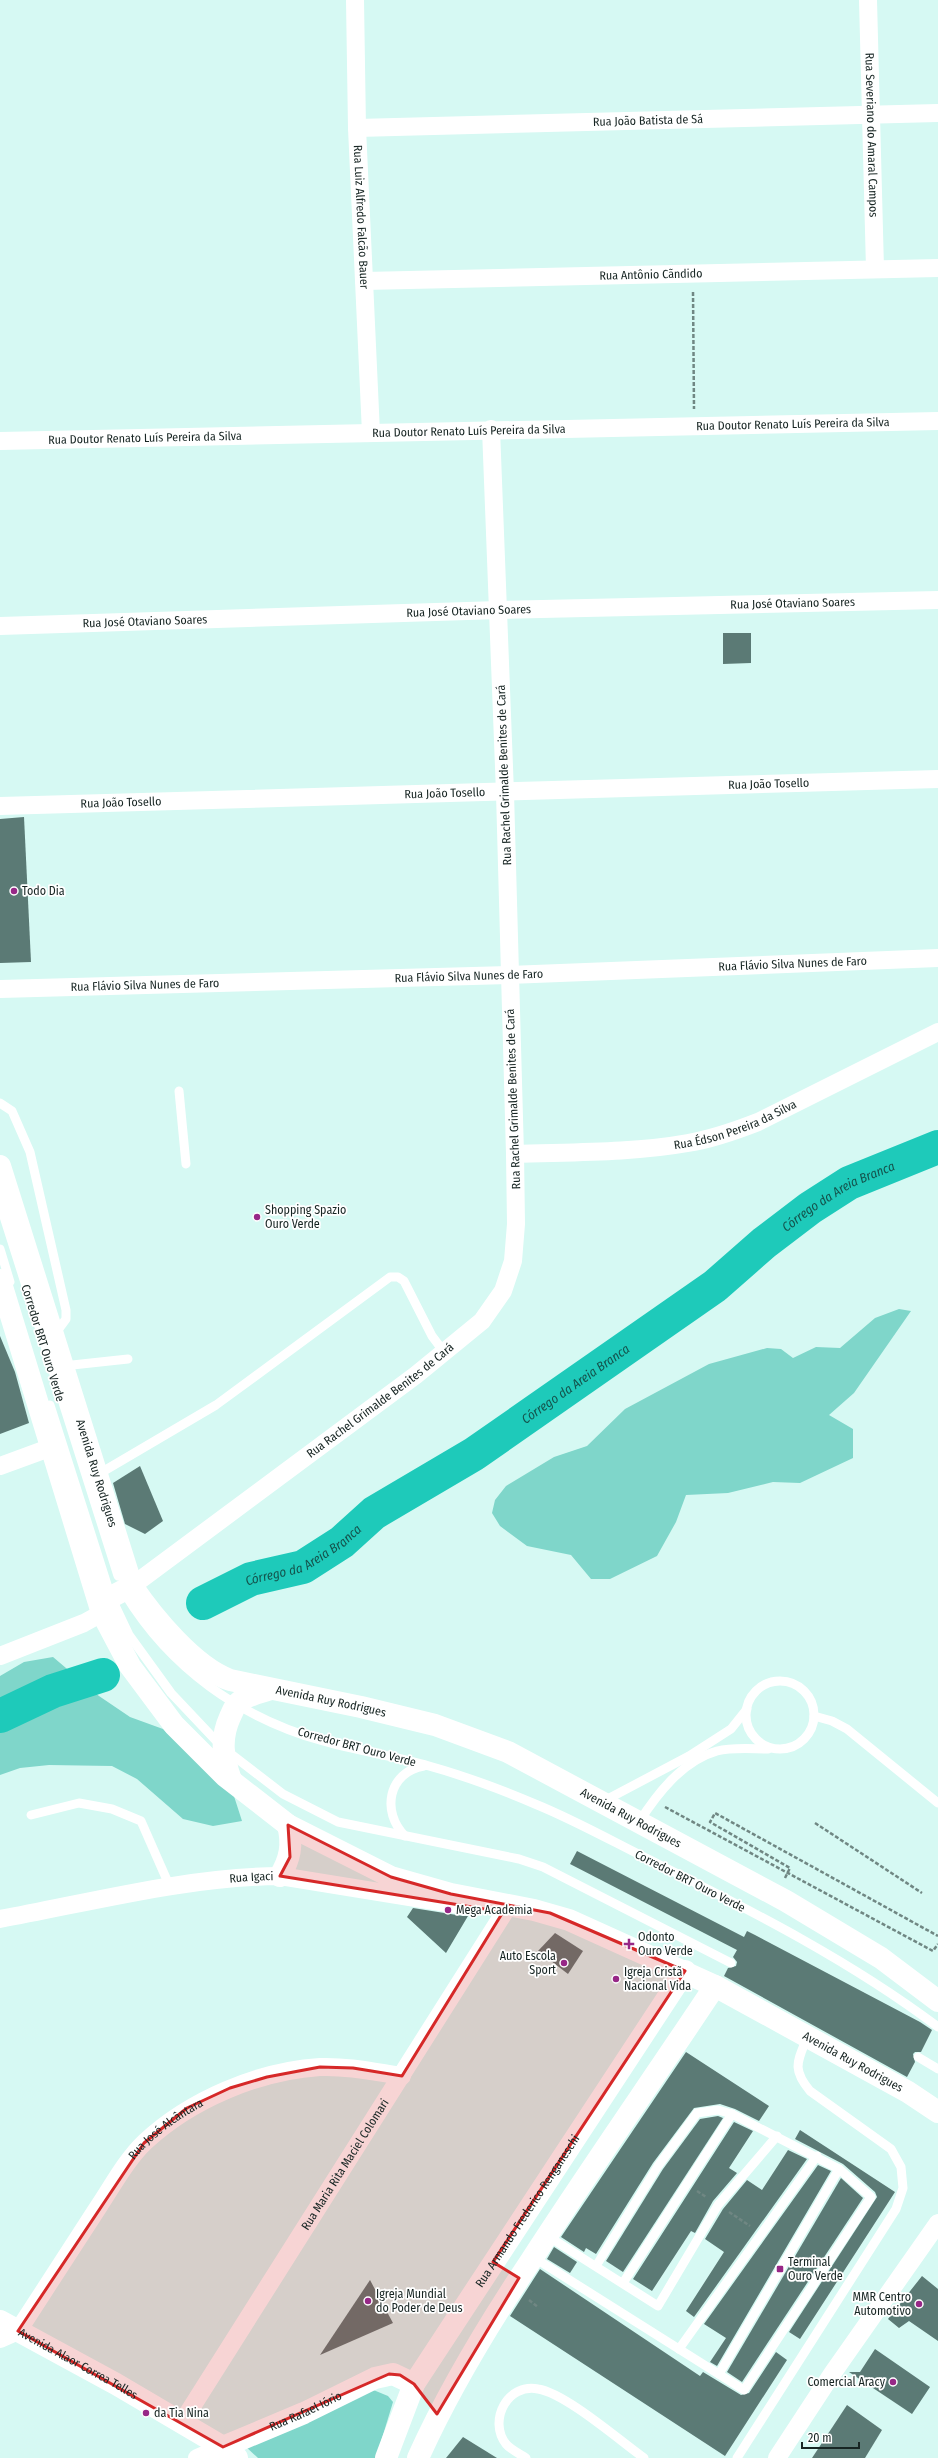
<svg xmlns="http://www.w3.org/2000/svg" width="938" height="2458" font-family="'Fira Sans Condensed',sans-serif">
	<rect width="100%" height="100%" fill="#d6f9f3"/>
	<g fill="#7fd6ca">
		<path d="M899 1309 911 1311 854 1393 829 1415 853 1429V1458L800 1483 773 1482 728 1493 686 1495 676 1522 657 1556 610 1579H591L571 1555 527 1546 500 1526 492 1513 495 1500 506 1486 554 1457 587 1446 625 1409 709 1364 767 1348 781 1349 793 1358 816 1347 840 1348 875 1318Z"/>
		<path d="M53 1657 99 1696 130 1717 163 1729 233 1793 242 1821 213 1826 183 1819 137 1779 112 1766 49 1765 20 1768 0 1775V1676L24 1662Z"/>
		<path d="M371 2389 388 2396 393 2402 376 2458H258L245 2446Z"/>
	</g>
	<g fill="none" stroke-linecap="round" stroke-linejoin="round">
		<g stroke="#1ecaba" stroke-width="34">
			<path id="s1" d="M203 1603 251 1579 303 1567 342 1542 374 1513 474 1454 715 1286 764 1243 810 1208 849 1183 938 1147"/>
			<path d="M0 1716 53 1691 103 1675"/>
		</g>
	</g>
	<g fill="#5b7a75">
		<path d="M723 633H751V663L723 664Z"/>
		<path d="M24 817 31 962 0 963V819Z"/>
		<path d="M0 1336 15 1372 29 1423 0 1434Z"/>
		<path d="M140 1466 163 1521 145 1534 125 1524 113 1483Z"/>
		<path d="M577 1851 744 1937 747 1931 755 1935 920 2022 932 2030 921 2052H915L913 2054 915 2062 907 2077 724 1976 728 1968 736 1966 737 1962 733 1957 737 1950 570 1864Z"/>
		<path d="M413 1908 463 1916H468L446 1953 407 1917Z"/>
		<path d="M555 1933 583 1951 568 1974 538 1951Z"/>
		<path d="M686 2052 769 2106 759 2121 735 2109 720 2104 694 2108 653 2163 596 2254 586 2248 584 2252 561 2237Z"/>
		<path d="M718 2116 723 2118 623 2272 606 2261 663 2169 700 2119Z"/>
		<path d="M734 2122 753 2131 729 2168 737 2173 713 2201 695 2233 691 2231 652 2291 633 2279Z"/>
		<path d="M800 2130 895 2192 800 2339 789 2332 877 2197 875 2192 843 2164 795 2139Z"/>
		<path d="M788 2150 807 2159 694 2317 686 2311 724 2252 705 2239 723 2209 747 2180 762 2190Z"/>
		<path d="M818 2165 831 2171 717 2366 710 2362 726 2338 704 2324Z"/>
		<path d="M841 2178 863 2198 742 2382 727 2372Z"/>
		<path d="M554 2247 577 2262 570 2273 547 2259Z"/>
		<path d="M540 2269 700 2376 703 2372 741 2395 749 2393 776 2352 787 2360 725 2456 510 2316Z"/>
		<path d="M922 2276 938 2289V2341L909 2321 899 2328 888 2319Z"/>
		<path d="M370 2280 393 2323 320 2355Z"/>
		<path d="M875 2349 930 2387 912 2414 849 2372H860Z"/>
		<path d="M847 2405 882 2430 865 2458H812Z"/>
		<path d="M463 2437 497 2458H446Z"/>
	</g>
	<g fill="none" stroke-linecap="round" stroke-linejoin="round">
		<g stroke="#708783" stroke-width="2.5" stroke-dasharray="4 2" stroke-linecap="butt">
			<path d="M693 292 694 409"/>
			<path d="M665 1807 933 1951 938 1944"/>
			<path d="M815 1823 922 1893"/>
			<path d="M785 1878 790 1868 710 1822 715 1813 938 1936"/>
			<path d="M697 2191 706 2197"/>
			<path d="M729 2212 750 2226"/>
			<path d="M800 2260 810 2266"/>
			<path d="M529 2300 538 2307"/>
		</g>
		<g stroke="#fff" stroke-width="9">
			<path d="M179 1091 186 1164"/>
			<path d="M0 1103 12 1111 30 1152 66 1310V1319L55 1334"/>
			<path d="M0 1204 118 1576"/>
			<path d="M0 1249 10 1282"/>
			<path d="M63 1366 128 1359"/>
			<path d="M50 1405 111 1597 129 1635 171 1693 222 1747 283 1794 338 1822 519 1859 543 1867 731 1963"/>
			<path d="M97 1475 216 1405 390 1277H398L404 1281 432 1336 444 1352"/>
			<path d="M125 1594C170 1668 240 1718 323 1741 358 1751 394 1756 429 1766 465 1776 500 1789 535 1804 577 1821 617 1844 658 1864 754 1912 852 1962 938 2027"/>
			<circle cx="780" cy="1715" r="34"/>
			<path d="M814 1716 832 1721 847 1729 938 1803"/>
			<path d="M602 1802 689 1756 731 1729 747 1709"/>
			<path d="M31 1815 79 1803 112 1809 141 1821 170 1887"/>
			<path d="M639 1822C657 1794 682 1761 717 1751 733 1747 752 1749 768 1749"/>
			<path d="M405 1836C381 1812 388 1772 424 1766"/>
			<path d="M918 2057 938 2069"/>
			<path d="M546 2235 658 2306 718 2205 777 2136"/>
			<path d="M533 2257 744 2390 871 2197 839 2169 732 2114 623 2283"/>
			<path d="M596 2266 658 2166 697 2113 718 2110 732 2114"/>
			<path d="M679 2349 817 2156"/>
			<path d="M719 2374 839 2169"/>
			<path d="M526 2458C520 2454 511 2450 506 2444 488 2421 507 2383 538 2389 565 2393 619 2440 644 2458"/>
			<path d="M737 2458 896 2209 903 2188 901 2167 891 2149 810 2091C791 2068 798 2061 808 2035"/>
		</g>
		<g stroke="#fff" stroke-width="18">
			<path id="s2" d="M355 0 357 128 371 433"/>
			<path id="s3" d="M868 0 875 269"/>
			<path id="s4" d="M357 128 938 113"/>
			<path id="s5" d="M364 281 938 268"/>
			<path id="s6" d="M0 441 938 421"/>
			<path id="s7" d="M0 626 499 610 938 600"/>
			<path id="s8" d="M0 806 938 779"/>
			<path id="s9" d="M0 989 509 975 938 958"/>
			<path id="s10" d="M515 1154C573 1152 632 1153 688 1143 712 1139 735 1131 758 1122L938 1032"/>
			<path d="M0 1466 52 1447"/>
			<path id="s11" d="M132 1586 416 1375 482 1321 503 1291 513 1261 516 1224 515 1154 505 793 491 429"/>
			<path d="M0 1656 84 1623 102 1613"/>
			<path id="s12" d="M0 1919C92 1902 186 1877 280 1876L465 1906"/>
			<path id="s13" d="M0 2339 18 2331C45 2289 72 2247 99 2206 113 2185 127 2159 145 2142 190 2100 258 2071 320 2067 348 2066 375 2072 402 2076"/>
			<path id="s14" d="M181 2424 509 1905"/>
			<path d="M197 2458 223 2447"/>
			<path d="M777 2458 832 2374 938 2223"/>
		</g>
		<g stroke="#fff" stroke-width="22">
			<path id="s15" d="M0 2321 116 2384 223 2447 237 2458"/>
			<path id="s16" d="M223 2447 304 2413 375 2378 393 2374 414 2384"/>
		</g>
		<g stroke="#fff" stroke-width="22">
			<path id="s17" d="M386 2458 414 2384 685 1971"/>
			<path d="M418 2458C449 2389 488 2325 530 2262 590 2169 654 2078 715 1986"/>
		</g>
		<g stroke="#fff" stroke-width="22">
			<path id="s18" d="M0 1166 132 1586C153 1617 194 1667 230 1680L361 1707 435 1725 508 1752 786 1901 881 1958 938 2001"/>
			<path id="s19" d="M0 1280 102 1613 130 1666 174 1725 225 1776 288 1825 391 1877 451 1894 534 1910 569 1920 715 1986 908 2092 938 2112"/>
			<path d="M102 1613 111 1597 132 1586"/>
			<path d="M231 1780C223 1758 220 1739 230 1717 232 1713 234 1707 237 1704 245 1696 257 1693 268 1690"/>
			<path d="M280 1876C290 1859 293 1845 288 1825"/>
		</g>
	</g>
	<path fill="#d62828" fill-opacity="0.2" stroke="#d62828" stroke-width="3" stroke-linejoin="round" d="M288 1825 391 1877 451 1894 550 1913 685 1971 493 2262 519 2278 437 2414 414 2384 400 2375 389 2374 223 2447 18 2331 144 2143 187 2108 230 2088 267 2077 320 2067 353 2068 402 2076 503 1912 280 1876 290 1857Z"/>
	<g fill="#972787" stroke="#fff" stroke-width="1.5">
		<circle cx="14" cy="891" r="4"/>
		<circle cx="257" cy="1217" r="4"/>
		<circle cx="448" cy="1910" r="4"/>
		<path d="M627 1938h4v4h4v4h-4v4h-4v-4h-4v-4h4z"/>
		<circle cx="564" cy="1963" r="4"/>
		<circle cx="616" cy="1979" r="4"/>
		<rect x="776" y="2265" width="8" height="8" rx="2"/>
		<circle cx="368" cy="2301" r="4"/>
		<circle cx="919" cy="2304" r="4"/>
		<circle cx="893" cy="2382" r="4"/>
		<circle cx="146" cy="2413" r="4"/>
	</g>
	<g text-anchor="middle" stroke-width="3.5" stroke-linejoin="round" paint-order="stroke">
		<g font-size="12" fill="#172523" stroke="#fff">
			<text dy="4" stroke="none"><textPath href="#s4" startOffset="291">Rua João Batista de Sá</textPath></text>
			<text dy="4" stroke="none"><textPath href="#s3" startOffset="135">Rua Severiano do Amaral Campos</textPath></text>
			<text dy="4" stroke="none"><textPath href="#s2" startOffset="217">Rua Luiz Alfredo Falcão Bauer</textPath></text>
			<text dy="4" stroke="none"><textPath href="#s5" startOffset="287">Rua Antônio Cãndido</textPath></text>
			<text dy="4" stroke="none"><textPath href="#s6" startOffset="793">Rua Doutor Renato Luís Pereira da Silva</textPath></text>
			<text dy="4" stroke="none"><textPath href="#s6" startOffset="469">Rua Doutor Renato Luís Pereira da Silva</textPath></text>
			<text dy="4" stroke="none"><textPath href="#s6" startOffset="145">Rua Doutor Renato Luís Pereira da Silva</textPath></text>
			<text dy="4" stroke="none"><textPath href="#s7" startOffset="793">Rua José Otaviano Soares</textPath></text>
			<text dy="4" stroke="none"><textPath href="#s7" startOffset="469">Rua José Otaviano Soares</textPath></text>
			<text dy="4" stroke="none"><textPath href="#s7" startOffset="145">Rua José Otaviano Soares</textPath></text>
			<text transform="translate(504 775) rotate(-92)" y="4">Rua Rachel Grimalde Benites de Cará</text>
			<text dy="4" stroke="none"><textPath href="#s8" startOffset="769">Rua João Tosello</textPath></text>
			<text dy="4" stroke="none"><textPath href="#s8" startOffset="445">Rua João Tosello</textPath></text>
			<text dy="4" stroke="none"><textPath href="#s8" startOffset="121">Rua João Tosello</textPath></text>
			<text dy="4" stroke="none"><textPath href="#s9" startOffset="793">Rua Flávio Silva Nunes de Faro</textPath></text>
			<text dy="4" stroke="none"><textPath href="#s9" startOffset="469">Rua Flávio Silva Nunes de Faro</textPath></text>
			<text dy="4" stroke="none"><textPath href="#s9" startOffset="145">Rua Flávio Silva Nunes de Faro</textPath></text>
			<text transform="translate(513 1099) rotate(-92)" y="4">Rua Rachel Grimalde Benites de Cará</text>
			<text dy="4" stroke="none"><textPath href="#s10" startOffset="224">Rua Édson Pereira da Silva</textPath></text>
			<text transform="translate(43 1343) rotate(73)" y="4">Corredor BRT Ouro Verde</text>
			<text dy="4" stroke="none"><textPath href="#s11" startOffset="310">Rua Rachel Grimalde Benites de Cará</textPath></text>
			<text dy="4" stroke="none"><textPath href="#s18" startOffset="322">Avenida Ruy Rodrigues</textPath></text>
			<text dy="4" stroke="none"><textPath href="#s18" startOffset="681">Avenida Ruy Rodrigues</textPath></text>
			<text transform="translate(357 1747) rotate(15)" y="4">Corredor BRT Ouro Verde</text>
			<text dy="4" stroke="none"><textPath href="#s18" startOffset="1005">Avenida Ruy Rodrigues</textPath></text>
			<text dy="4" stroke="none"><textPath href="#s12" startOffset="255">Rua Igaci</textPath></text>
			<text transform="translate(690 1881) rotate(27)" y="4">Corredor BRT Ouro Verde</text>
			<text dy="4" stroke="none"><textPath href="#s19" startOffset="1250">Avenida Ruy Rodrigues</textPath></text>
			<text dy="4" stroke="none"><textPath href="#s13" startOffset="272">Rua José Alcântara</textPath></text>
			<text dy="4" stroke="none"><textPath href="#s14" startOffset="307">Rua Maria Rita Maciel Colomari</textPath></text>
			<text dy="4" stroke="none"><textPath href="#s17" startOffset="286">Rua Armando Frederico Renganeschi</textPath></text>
			<text dy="4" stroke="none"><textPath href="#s15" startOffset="89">Avenida Alaor Correa Telles</textPath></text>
			<text dy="4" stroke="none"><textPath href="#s16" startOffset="90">Rua Rafael Iório</textPath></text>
		</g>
		<g font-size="12" fill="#172523" stroke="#fff" text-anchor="start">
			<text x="22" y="895">Todo Dia</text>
			<text x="265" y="1214">Shopping Spazio<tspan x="265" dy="14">Ouro Verde</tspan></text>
			<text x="456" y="1914">Mega Academia</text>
			<text x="638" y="1941">Odonto<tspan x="638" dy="14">Ouro Verde</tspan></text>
			<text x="556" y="1960" text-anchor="end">Auto Escola<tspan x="556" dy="14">Sport</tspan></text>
			<text x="624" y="1976">Igreja Cristã<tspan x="624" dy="14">Nacional Vida</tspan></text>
			<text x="788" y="2266">Terminal<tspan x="788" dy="14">Ouro Verde</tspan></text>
			<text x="376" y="2298">Igreja Mundial<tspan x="376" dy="14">do Poder de Deus</tspan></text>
			<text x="911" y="2301" text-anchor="end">MMR Centro<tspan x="911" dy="14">Automotivo</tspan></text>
			<text x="885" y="2386" text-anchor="end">Comercial Aracy</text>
			<text x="154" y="2417">da Tia Nina</text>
		</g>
		<g font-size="13" font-style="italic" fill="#14544d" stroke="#fff">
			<text dy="5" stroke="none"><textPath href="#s1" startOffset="760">Córrego da Areia Branca</textPath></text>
			<text dy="5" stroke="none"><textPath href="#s1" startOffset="436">Córrego da Areia Branca</textPath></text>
			<text dy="5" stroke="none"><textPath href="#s1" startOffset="112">Córrego da Areia Branca</textPath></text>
		</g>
	</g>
	<path d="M802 2442v6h57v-6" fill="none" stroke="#172523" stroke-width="2"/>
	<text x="808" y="2442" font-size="12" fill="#172523" stroke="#ffffff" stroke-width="3" paint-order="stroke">20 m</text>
</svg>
